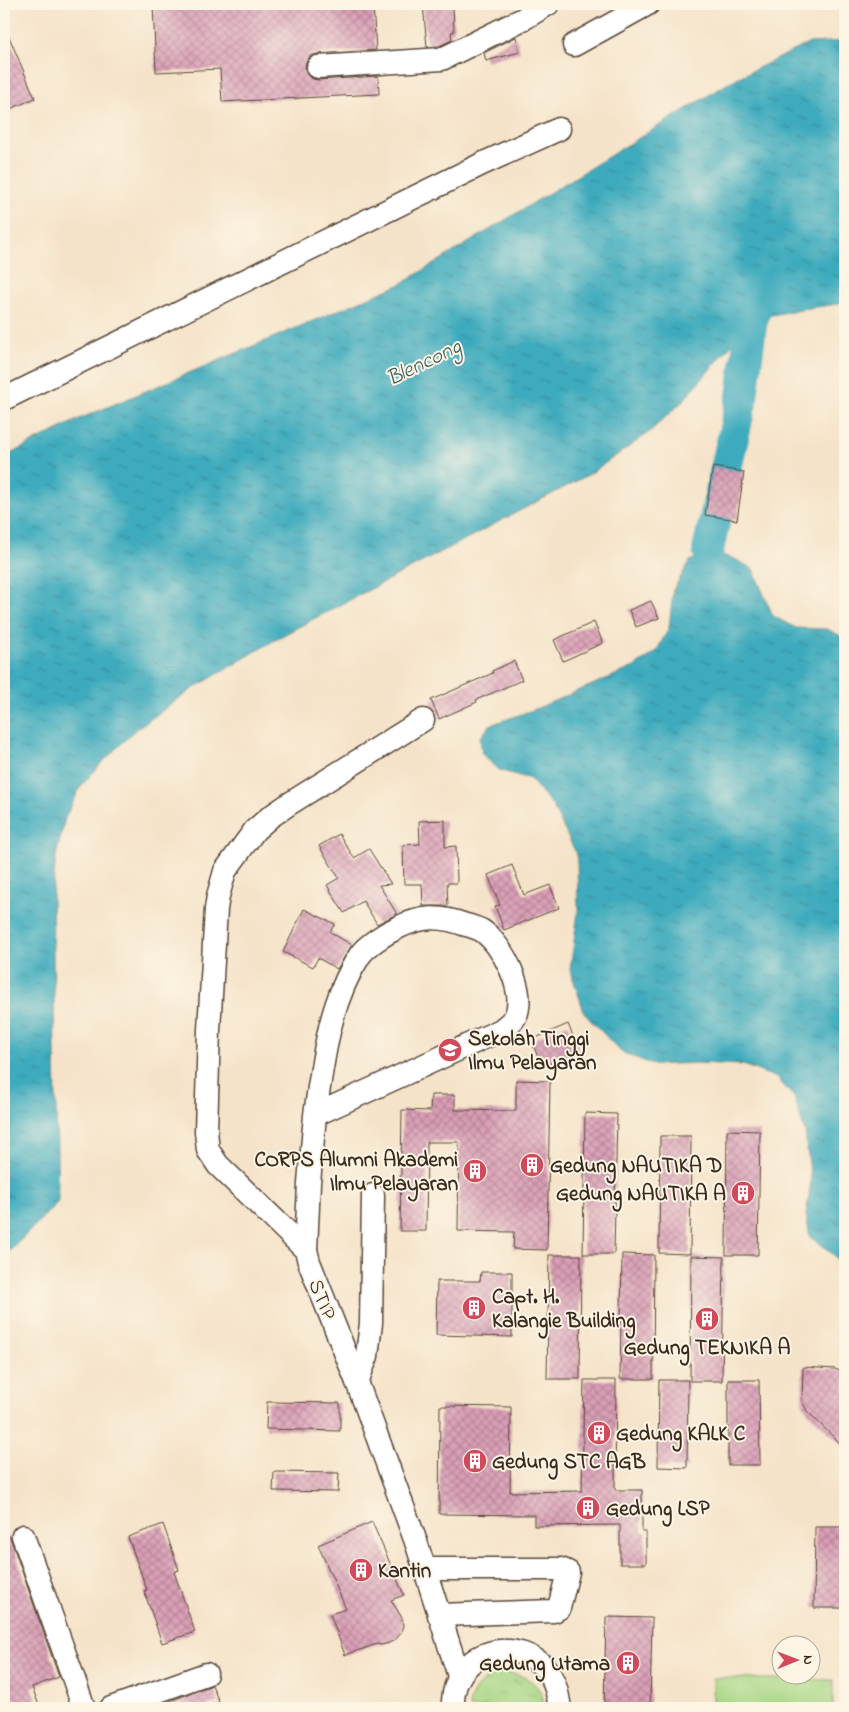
<svg xmlns="http://www.w3.org/2000/svg" width="849" height="1712" font-family="'Indie Flower',sans-serif">
	<defs>
		<pattern id="grass-tufts" width="24" height="20" patternUnits="userSpaceOnUse" patternTransform="scale(1.25)"><rect width="24" height="20" fill="#a7d684"/><path d="M3 7l-1-3M5 7V3M7 7l1-3M15 17l-1-3M17 17v-4M19 17l1-3" fill="none" stroke="#91b872"/></pattern>
		<pattern id="water-ripples" width="26" height="14" patternUnits="userSpaceOnUse" patternTransform="scale(1.25)"><rect width="26" height="14" fill="#3eabbd"/><path d="M2 4q2-2 4 0t4 0M15 11q2-2 4 0t4 0" fill="none" stroke="#358b99"/></pattern>
		<pattern id="building-cross-hatch" width="8" height="8" patternUnits="userSpaceOnUse" patternTransform="scale(1.25)"><rect width="8" height="8" fill="#da9fb7"/><path d="M0 0l8 8M0 8l8-8" fill="none" stroke="#b28294"/></pattern>
	</defs>
	<rect width="100%" height="100%" fill="#fcf5e5"/>
	<filter id="ink" filterUnits="userSpaceOnUse"><feTurbulence type="fractalNoise" baseFrequency=".02" numOctaves="2"/><feDisplacementMap in="SourceGraphic" scale="10" xChannelSelector="R" yChannelSelector="G"/><feConvolveMatrix kernelMatrix="1 2 1 2 8 2 1 2 1" color-interpolation-filters="sRGB"/></filter>
	<filter id="wash" filterUnits="userSpaceOnUse"><feTurbulence type="fractalNoise" baseFrequency=".0096" numOctaves="4" result="noise"/><feDisplacementMap in="SourceGraphic" scale="20" xChannelSelector="R" yChannelSelector="G"/><feGaussianBlur stdDeviation="1.12" result="paint"/><feColorMatrix in="noise" values="0 0 0 0 0 0 0 0 0 0 0 0 0 0 0 0 0 1.4 0 .05"/><feComposite in="paint" operator="in"/></filter>
	<g filter="url(#wash)">
		<rect width="100%" height="100%" fill="#f5e3c9"/>
		<path fill="url(#grass-tufts)" stroke="#718051" d="M500 1672C522 1673 544 1682 544 1708H469C470 1689 484 1679 500 1672Z"/>
		<path fill="#a7d684" stroke="#718051" d="M713 1678 833 1680V1708H713Z"/>
		<g fill="url(#water-ripples)" stroke="#3c6a6e">
			<path d="M845 41V303L802 309 762 317 751 325 739 336 682 402 646 435 588 475 287 633 194 688 134 731 99 766 81 786 65 818 56 856 52 897 58 1202 4 1257V457L79 419 401 284 735 79 810 43Z"/>
			<path d="M708 551 735 559 753 569 773 616 796 628 827 629 845 638V1274C840 1256 824 1247 810 1237L806 1215 811 1181 805 1132 794 1097 777 1078 743 1065 697 1063 654 1065 621 1052 585 1014 570 970 578 912 577 855 552 805 530 779 499 770 482 754 480 738 490 725 533 710 634 667 656 652 669 628 673 590 690 561Z"/>
		</g>
		<g fill="none" stroke-linecap="round" stroke-linejoin="round">
			<path stroke="#3eabbd" stroke-width="32" d="M708 550 742 397 751 325 762 283"/>
		</g>
		<g id="blocks">
			<g fill="url(#building-cross-hatch)">
				<path d="M153 4H373L376 50 317 54 310 56 306 62 305 67 307 75 313 79 318 80 378 76 379 94 222 102 220 69 156 72Z"/>
				<path d="M423 4H453L454 32H451L452 40 439 46 427 47Z"/>
				<path d="M4 25 35 98 4 112Z"/>
				<path d="M516 37 520 52 486 61 484 53Z"/>
				<path d="M713 467 744 472 737 520 705 515Z"/>
				<path d="M651 601 659 618 636 627 629 610Z"/>
				<path d="M594 622 603 643 563 661 554 640Z"/>
				<path d="M514 661 522 680 476 700 477 702 439 719 431 700 493 673 492 671Z"/>
				<path d="M445 820V847L456 846 457 883H447L448 906H423L422 884H404L403 845 420 844 419 821Z"/>
				<path d="M339 834 354 858 369 849 391 884 379 885 397 914 377 924 363 901 344 913 327 885 339 878 319 846Z"/>
				<path d="M512 865 524 895 550 885 559 908 504 930 495 906 500 905 488 875Z"/>
				<path d="M304 909 335 924 330 932 352 945 337 969 318 958 313 967 283 952Z"/>
				<path d="M568 1024 579 1051 542 1067 531 1040Z"/>
				<path d="M516 1080 550 1081 547 1250 513 1249 514 1232 458 1231 459 1142H427L426 1231H400L402 1110 430 1111 431 1095H455V1110L516 1111Z"/>
				<path d="M585 1113 617 1114 614 1254H583Z"/>
				<path d="M727 1130 760 1131 758 1255H726Z"/>
				<path d="M660 1136H691L690 1254 659 1253Z"/>
				<path d="M622 1254 654 1255 653 1379H620Z"/>
				<path d="M549 1255H581L580 1379H547Z"/>
				<path d="M691 1256 724 1257 722 1381H690Z"/>
				<path d="M481 1272H512V1337L436 1335 437 1281H480Z"/>
				<path d="M803 1367 835 1369 845 1373V1448L807 1411 802 1401Z"/>
				<path d="M584 1380H616L615 1490H642V1532H646V1564H620V1525L534 1526V1515L439 1514 440 1406 511 1407 510 1492 582 1491Z"/>
				<path d="M659 1380H688L687 1468 658 1467Z"/>
				<path d="M728 1380H759L760 1465H728Z"/>
				<path d="M267 1402 340 1403V1431L266 1429Z"/>
				<path d="M274 1472 339 1473 338 1492 273 1491Z"/>
				<path d="M372 1522 404 1595 391 1600 402 1618 403 1625 401 1633 396 1639 389 1643 381 1645 377 1644 345 1655 330 1614 346 1609 318 1545Z"/>
				<path d="M163 1524 179 1570 174 1572 195 1632 162 1643 144 1591 147 1590 128 1537Z"/>
				<path d="M815 1527H845V1608H814Z"/>
				<path d="M10 1537 59 1677 32 1687 40 1708H4V1539Z"/>
				<path d="M606 1617 652 1618 650 1708H604Z"/>
				<path d="M212 1685 219 1702 201 1708H152Z"/>
			</g>
		</g>
	</g>
	<g filter="url(#ink)">
		<use href="#blocks" fill-opacity="0" stroke="#574638" stroke-width="1"/>
		<g fill="none" stroke-linecap="round" stroke-linejoin="round">
			<g stroke="#574638" stroke-width="25">
				<g id="minor">
					<path d="M574 45 648 4"/>
					<path d="M318 67 442 59 523 19 548 4"/>
					<path d="M4 399 484 163 559 129"/>
					<path d="M315 1115C323 1060 329 1002 360 955 367 945 386 933 397 928 421 916 440 915 466 925 471 926 476 928 481 930 502 943 528 993 515 1017 512 1022 506 1026 501 1030L315 1115 309 1183 306 1250 309 1262 357 1382 416 1542 459 1676"/>
					<path d="M306 1250 218 1165 208 1150 206 1131 209 1030 216 909 218 896 225 871 255 830 270 817 289 804 423 720"/>
					<path d="M357 1382 367 1356 371 1323 373 1195"/>
					<path d="M23 1536 84 1708"/>
					<path d="M425 1569H561L568 1572 559 1608 554 1611 439 1615"/>
					<path d="M111 1708 206 1674"/>
					<path d="M453 1708C451 1668 485 1641 524 1654 533 1657 543 1664 548 1672 556 1683 558 1696 560 1708"/>
				</g>
			</g>
			<use href="#minor" stroke="#fff" stroke-width="22"/>
		</g>
	</g>
	<defs>
		<g id="university-disc" transform="scale(1.25)"><circle r="9.5" fill="#d1495b" stroke="#fcf5e5"/><path d="M0-5L7-2L0 1L-7-2ZM-4 1L0 2.5L4 1V4Q0 6-4 4Z" fill="#fff"/></g>
		<g id="building-disc" transform="scale(1.25)"><circle r="9.5" fill="#d1495b" stroke="#fcf5e5"/><path d="M-4-6H4V6H1V3H-1V6H-4ZM-2.5-4.3h1.7v1.8h-1.7ZM.8-4.3h1.7v1.8H.8ZM-2.5-1h1.7V.8h-1.7ZM.8-1h1.7V.8H.8Z" fill="#fff"/></g>
	</defs>
	<g fill-rule="evenodd">
		<use href="#university-disc" x="450" y="1050"/>
		<use href="#building-disc" x="532" y="1165"/>
		<use href="#building-disc" x="475" y="1171"/>
		<use href="#building-disc" x="743" y="1193"/>
		<use href="#building-disc" x="474" y="1308"/>
		<use href="#building-disc" x="707" y="1319"/>
		<use href="#building-disc" x="599" y="1433"/>
		<use href="#building-disc" x="475" y="1461"/>
		<use href="#building-disc" x="588" y="1508"/>
		<use href="#building-disc" x="361" y="1570"/>
		<use href="#building-disc" x="628" y="1663"/>
	</g>
	<g text-anchor="middle" stroke-width="4" stroke-linejoin="round" paint-order="stroke">
		<g font-size="21" font-weight="bold" fill="#3b2a1e" stroke="#fcf5e5" text-anchor="start">
			<text x="468" y="1045">Sekolah Tinggi<tspan x="468" dy="24">Ilmu Pelayaran</tspan></text>
			<text x="458" y="1166" text-anchor="end">CORPS Alumni Akademi<tspan x="458" dy="24">Ilmu Pelayaran</tspan></text>
			<text x="550" y="1172">Gedung NAUTIKA D</text>
			<text x="726" y="1200" text-anchor="end">Gedung NAUTIKA A</text>
			<text x="492" y="1303">Capt. H.<tspan x="492" dy="24">Kalangie Building</tspan></text>
			<text x="707" y="1354" text-anchor="middle">Gedung TEKNIKA A</text>
			<text x="616" y="1440">Gedung KALK C</text>
			<text x="492" y="1468">Gedung STC AGB</text>
			<text x="606" y="1515">Gedung LSP</text>
			<text x="378" y="1577">Kantin</text>
			<text x="610" y="1670" text-anchor="end">Gedung Utama</text>
		</g>
		<g font-size="21" fill="#3b2a1e" stroke="#fcf5e5">
			<text transform="translate(323 1299) rotate(68)" y="7">STIP</text>
		</g>
		<g font-size="22" font-style="italic" fill="#3c5e5e" stroke="#fcf5e5">
			<text transform="translate(423 361) rotate(-26)" y="8">Blencong</text>
		</g>
	</g>
	<rect width="849" height="1712" fill="none" stroke="#fcf5e5" stroke-width="20"/>
	<g transform="translate(796 1660) rotate(89)"><circle r="24" fill="#fcf5e5" stroke="#afa495"/>
	<path d="M0-4L9 19L0 12L-9 19Z" fill="#d1495b"/>
	<text y="-8" font-size="14" font-weight="bold" text-anchor="middle" fill="#3b2a1e">N</text>
	</g>
</svg>
